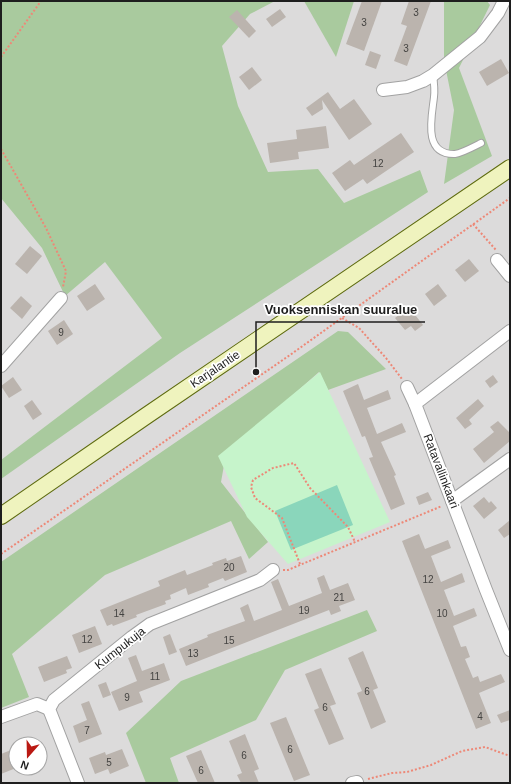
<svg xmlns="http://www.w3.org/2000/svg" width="511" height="784" font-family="Helvetica,sans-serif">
	<rect width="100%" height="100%" fill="#eeebe5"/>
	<path fill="#dcdbdb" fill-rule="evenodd" d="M1 1H510V783H1ZM16 744H40V768H16Z"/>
	<g fill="#a9ca9e">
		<path d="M1 1H275L250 14 222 46 238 106 268 172 318 169 344 203 420 170 428 192 180 353 1 479V460L162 338 105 262 65 296 42 248 1 198Z"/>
		<path d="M304 1H354L336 57Z"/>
		<path d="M444 1H487L490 5 459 68 492 156 444 184 454 110 444 60Z"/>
		<path d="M338 331 348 332 386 369 328 390 319 372 226 454 221 482 268 542 249 559 231 521 105 575 12 654 29 697 1 708V562Z"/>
		<path d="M367 610 377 631 285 670 256 720 170 758 179 783H146L126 733 181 681Z"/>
	</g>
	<path fill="#c6f4cb" d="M320 372 390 522 288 564 247 517 218 456Z"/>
	<path fill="#8ad6bb" d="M337 485 353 525 291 550 275 511Z"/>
	<g fill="#bbb4ae">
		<path d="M362 1H382L364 51 346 44Z"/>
		<path d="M409 1H431L407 66 394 61 407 26 401 24Z"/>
		<path d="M280 9 286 17 272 27 266 19Z"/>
		<path d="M237 10 256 31 249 38 229 17Z"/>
		<path d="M370 51 381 55 376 69 365 65Z"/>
		<path d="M501 59 509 73 487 86 479 72Z"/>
		<path d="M252 67 262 80 249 90 239 77Z"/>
		<path d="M328 92 340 109 354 99 372 124 349 140 322 100 323 109 312 116 306 108Z"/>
		<path d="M326 126 329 148 298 152 299 159 270 163 267 143 297 139 296 130Z"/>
		<path d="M401 133 414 152 367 184 363 179 345 191 332 173 350 160 354 165Z"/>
		<path d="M30 246 42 256 27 274 15 264Z"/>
		<path d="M469 259 479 271 465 282 455 270Z"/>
		<path d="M95 284 105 299 87 311 77 296Z"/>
		<path d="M438 284 447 296 434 306 425 294Z"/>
		<path d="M21 296 32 306 22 319 10 308Z"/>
		<path d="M409 307 423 325 415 331 411 326 405 330 395 318Z"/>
		<path d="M64 320 73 334 57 345 48 331Z"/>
		<path d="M493 375 498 382 490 388 485 381Z"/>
		<path d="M13 377 22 390 9 398 1 386Z"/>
		<path d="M358 384 364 400 388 390 391 399 367 408 377 434 402 423 406 432 381 442 396 475 394 476 405 504 391 510 369 458 373 457 365 436 362 437 343 391Z"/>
		<path d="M478 399 484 406 469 420 472 424 465 429 456 418Z"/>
		<path d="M32 400 42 414 33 420 24 406Z"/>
		<path d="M498 421 510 433V441L484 463 473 449 494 432 490 427Z"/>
		<path d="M428 492 432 500 419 505 416 497Z"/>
		<path d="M484 497 489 503 491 501 497 508 484 519 473 506Z"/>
		<path d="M510 520V534L504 538 498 530Z"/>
		<path d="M419 534 425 549 448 540 451 548 431 556 441 582 462 573 465 582 444 590 454 616 474 608 477 616 453 626 461 647 466 646 470 657 465 659 473 678 478 676 480 682 501 674 505 682 479 693 491 723 476 729 402 541Z"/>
		<path d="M241 556 247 572 225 581 223 578 208 584 209 587 188 595 186 588 170 595 171 599 165 601 166 604 136 615 137 617 113 626 112 624 107 626 100 610 160 586 158 581 185 570 187 575 213 565 212 563 226 558 227 561Z"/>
		<path d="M324 575 330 590 348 583 355 600 339 606 341 611 331 615 329 610 186 666 179 649 208 637 207 635 245 621 240 608 248 604 254 621 282 610 271 582 278 579 289 606 322 593 317 578Z"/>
		<path d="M95 626 102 644 79 653 72 635Z"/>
		<path d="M170 634 177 652 169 655 163 637Z"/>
		<path d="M363 651 378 688 373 690 386 722 371 729 357 693 362 691 348 658Z"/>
		<path d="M136 655 142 671 164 663 170 680 139 692 143 702 119 711 111 692 137 681 128 658Z"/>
		<path d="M67 656 72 668 66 670 67 673 44 682 38 667Z"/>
		<path d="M321 668 336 704 330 706 344 739 329 745 314 710 319 708 305 674Z"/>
		<path d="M106 682 111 695 103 698 98 685Z"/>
		<path d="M89 701 102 734 79 743 73 726 87 720 81 704Z"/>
		<path d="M510 710V720L501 723 497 715Z"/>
		<path d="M286 717 310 775 294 781 270 723Z"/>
		<path d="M245 734 259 769 254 771 259 783H241L237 775 242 773 229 741Z"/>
		<path d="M16 748V768L1 774V754Z"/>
		<path d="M122 749 129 766 110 774 108 769 95 774 89 758 105 752 106 755Z"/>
		<path d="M201 750 215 783H198L186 756Z"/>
	</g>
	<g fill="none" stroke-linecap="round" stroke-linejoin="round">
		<g stroke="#a2a2a2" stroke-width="8">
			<path id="service" d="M433 75C434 82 435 89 434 97 432 116 422 155 455 154 462 153 475 146 481 143"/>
		</g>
		<g stroke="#a2a2a2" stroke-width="14">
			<g id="minor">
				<path d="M383 90 407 87 423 81 433 75 480 37 498 13 504 1"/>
				<path d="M497 260 510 276"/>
				<path d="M510 331 415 404 486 590 510 650"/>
				<path d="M1 366 61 298"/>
				<path d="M407 387 415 404"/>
				<path d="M452 501 510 459"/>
				<path d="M1 717 37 704 49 709"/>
				<path d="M78 783 49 709 54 700 132 637 150 624 260 580 273 570"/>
				<path d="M352 783 357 782"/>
			</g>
		</g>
		<g stroke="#5e6b0f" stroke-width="18">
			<path id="secondary" d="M1 516 146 416 510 168"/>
		</g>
		<g stroke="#ed8877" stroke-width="2" stroke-dasharray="2 2" stroke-linecap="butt">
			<path d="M1 57 41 1"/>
			<path d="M1 149 46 228 66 271 63 287"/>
			<path d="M473 224 496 250"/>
			<path d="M342 318 359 328 386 358 402 379"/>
			<path d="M1 554 290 355 510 198"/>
			<path d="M300 564 282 518 255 498 251 487 253 480 273 468 294 463 310 488 348 527 355 542"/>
			<path d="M283 570H288L295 567 442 506"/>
			<path d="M368 779 392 773 407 772 431 765 462 751 485 747 510 756"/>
		</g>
		<use href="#service" stroke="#fff" stroke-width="6"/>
		<use href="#minor" stroke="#fff" stroke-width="12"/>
		<use href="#secondary" stroke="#eff3be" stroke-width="16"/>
	</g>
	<g text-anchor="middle" stroke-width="3.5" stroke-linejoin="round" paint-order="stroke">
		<g font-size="10" fill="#454442">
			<text x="416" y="16">3</text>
			<text x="364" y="26">3</text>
			<text x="406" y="52">3</text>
			<text x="378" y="167">12</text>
			<text x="61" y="336">9</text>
			<text x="229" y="571">20</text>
			<text x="428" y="583">12</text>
			<text x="339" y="601">21</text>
			<text x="304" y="614">19</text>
			<text x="119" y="617">14</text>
			<text x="442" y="617">10</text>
			<text x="87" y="643">12</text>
			<text x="229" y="644">15</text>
			<text x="193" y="657">13</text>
			<text x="155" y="680">11</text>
			<text x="367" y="695">6</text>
			<text x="127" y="701">9</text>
			<text x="325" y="711">6</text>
			<text x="480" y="720">4</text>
			<text x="87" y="734">7</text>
			<text x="290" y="753">6</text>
			<text x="244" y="759">6</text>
			<text x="109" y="766">5</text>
			<text x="201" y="774">6</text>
		</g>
		<g font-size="12" fill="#1e1e1e" stroke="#fff">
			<text transform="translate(215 369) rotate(-34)" y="4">Karjalantie</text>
			<text transform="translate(441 471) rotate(69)" y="4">Ratavallinkaari</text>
			<text transform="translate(120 648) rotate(-38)" y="4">Kumpukuja</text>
		</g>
	</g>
	<path fill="none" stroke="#1e1e1e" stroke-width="1.5" d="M256 372L256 322H425"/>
	<circle fill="#1e1e1e" stroke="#fff" stroke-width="1.5" cx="256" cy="372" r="4"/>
	<g font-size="13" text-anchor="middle" font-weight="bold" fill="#1e1e1e" stroke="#fff" stroke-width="3.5" stroke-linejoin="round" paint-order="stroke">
		<text x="341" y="314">Vuoksenniskan suuralue</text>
	</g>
	<rect width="511" height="784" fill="none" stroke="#1e1e1e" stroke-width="4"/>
	<g transform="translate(28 756) rotate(200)"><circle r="19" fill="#ffffff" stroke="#a5a5a5"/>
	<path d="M0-3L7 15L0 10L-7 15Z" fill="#ba1913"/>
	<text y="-6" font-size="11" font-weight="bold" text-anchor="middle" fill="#1e1e1e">N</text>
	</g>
</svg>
